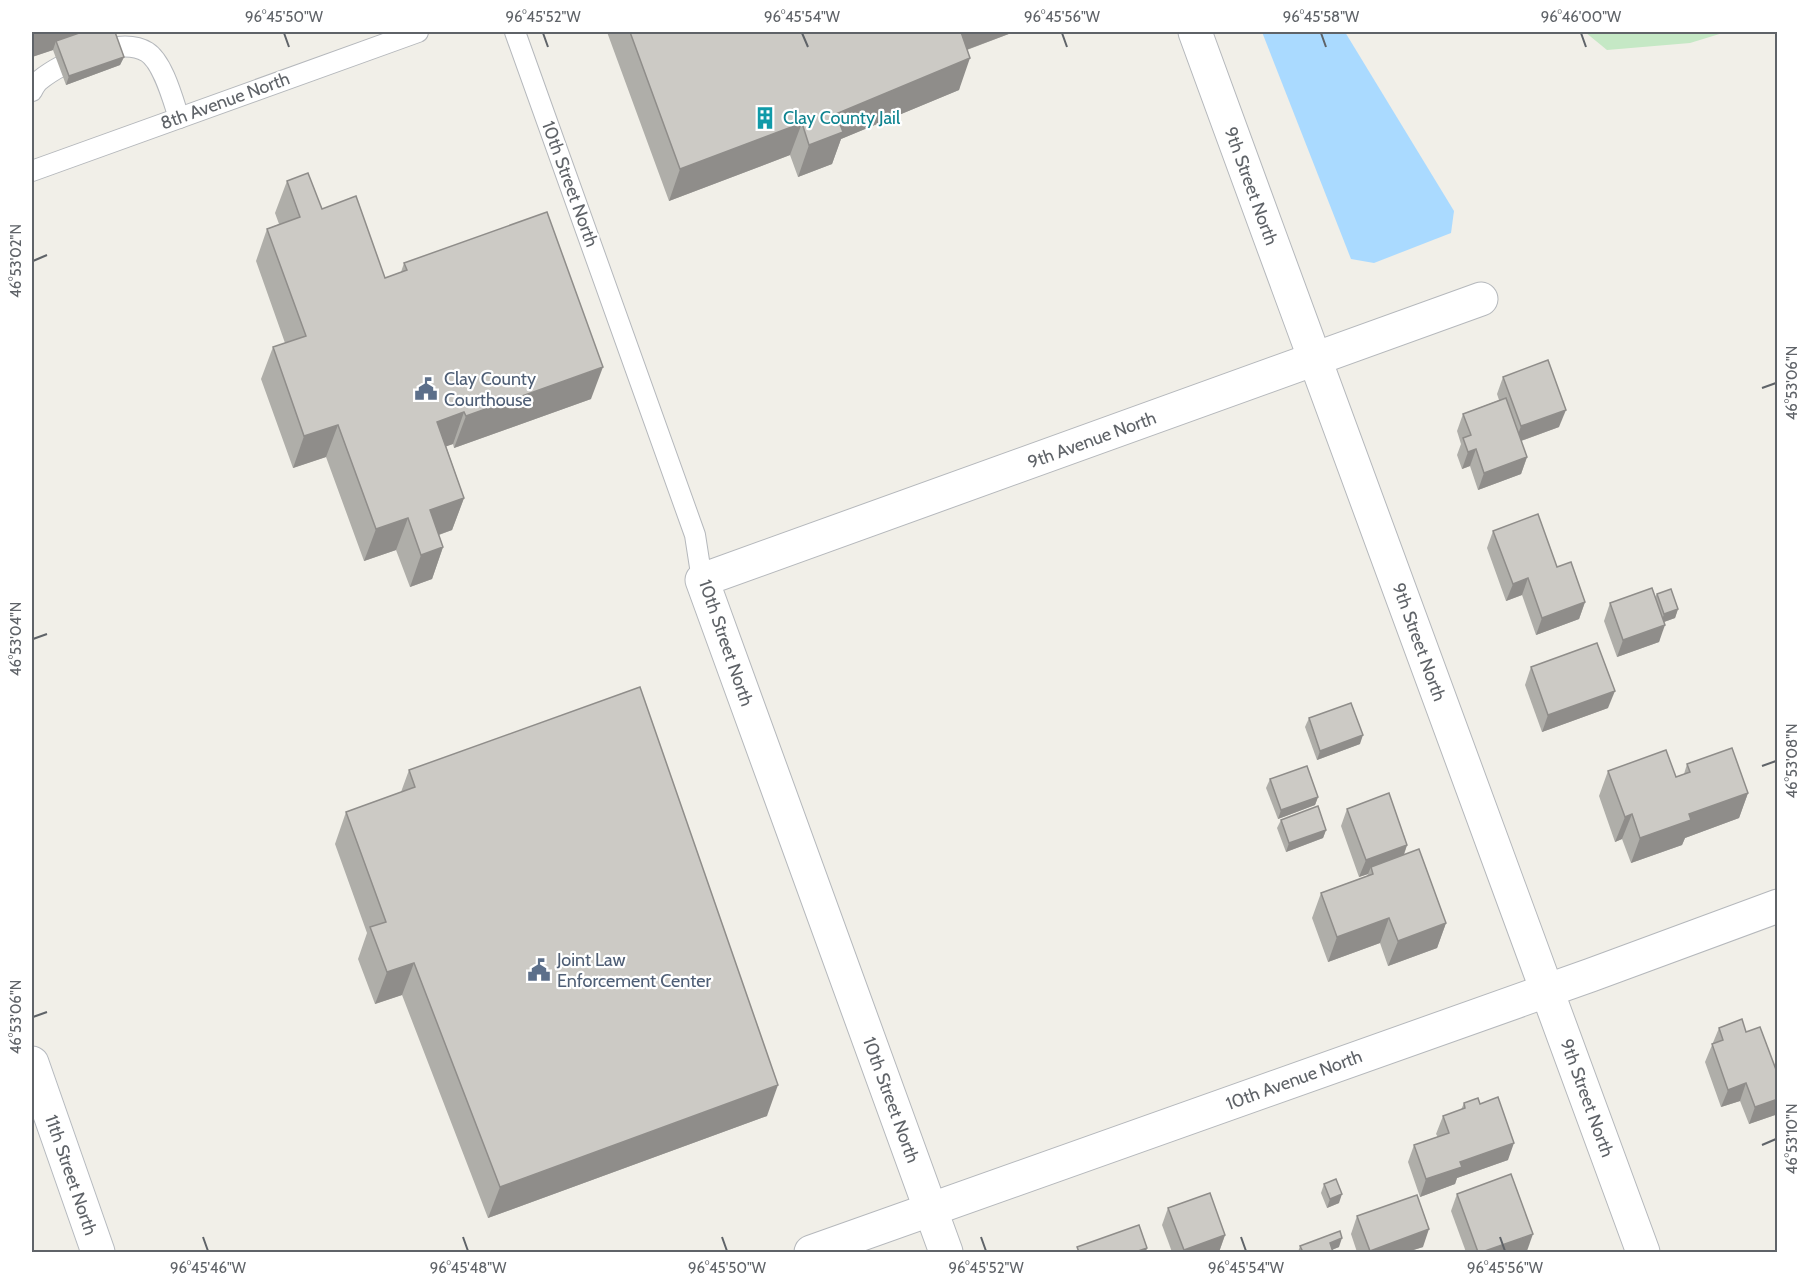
<svg xmlns="http://www.w3.org/2000/svg" width="1809" height="1284" font-family="Cabin,sans-serif">
	<rect width="100%" height="100%" fill="#f1efe8"/>
	<path fill="#c5e8c5" d="M1585 32H1726L1690 43 1607 50Z"/>
	<path fill="#aadaff" d="M1262 32H1345L1454 211 1451 233 1374 263 1351 259Z"/>
	<g fill="none" stroke-linecap="round" stroke-linejoin="round">
		<g stroke="#b5b8bc" stroke-width="22">
			<g id="lane">
				<path d="M515 32 695 535 702 580"/>
				<path d="M32 91C34 87 36 83 40 80 62 62 120 35 147 52 163 62 173 100 179 118"/>
				<path d="M32 171 418 32"/>
			</g>
		</g>
		<g stroke="#b5b8bc" stroke-width="35">
			<g id="street">
				<path d="M1195 32C1343 439 1496 844 1643 1252"/>
				<path d="M811 1252 1591 975 1778 906"/>
				<path d="M946 1252 702 580 1481 299"/>
			</g>
		</g>
		<g stroke="#b6babf" stroke-width="35">
			<path id="secondary" d="M32 1063 98 1252"/>
		</g>
		<use href="#lane" stroke="#fff" stroke-width="20"/>
		<use href="#street" stroke="#fff" stroke-width="33"/>
		<use href="#secondary" stroke="#fff" stroke-width="33"/>
	</g>
	<g fill="#afaea9">
		<path d="M32 32 124 57 120 65 66 85 53 50 32 57Z"/>
		<path d="M607 32H1014L967 50 959 90 841 139 832 164 798 177 790 155 669 201Z"/>
		<path d="M287 181 322 209 385 278 401 272 404 263 591 399 454 448 453 444 446 446 464 498 452 530 439 535 443 547 432 579 410 587 396 550 364 561 326 457 293 468 261 379 273 347 285 343 256 261 267 229 279 224 275 213Z"/>
		<path d="M1503 377 1559 427 1521 441 1527 457 1521 474 1478 490 1470 466 1462 469 1457 455 1461 444 1457 431 1463 414 1499 400 1497 394Z"/>
		<path d="M1493 531 1557 567 1585 602 1579 619 1536 635 1522 595 1506 601 1487 548Z"/>
		<path d="M1657 594 1678 609 1675 618 1664 622 1659 642 1617 657 1604 621 1610 603 1655 597Z"/>
		<path d="M1531 667 1608 708 1542 732 1525 685Z"/>
		<path d="M1309 718 1360 744 1317 760 1305 727Z"/>
		<path d="M1687 764 1748 793 1739 818 1685 838 1682 845 1631 863 1622 839 1615 842 1599 796 1608 771 1676 777 1684 774Z"/>
		<path d="M409 770 767 1116 488 1218 402 995 375 1004 358 959 367 933 335 844 346 812 401 792Z"/>
		<path d="M1270 779 1318 797 1315 805 1278 819 1266 788Z"/>
		<path d="M1347 809 1407 845 1404 855 1446 923 1437 948 1388 966 1380 943 1328 962 1312 918 1321 893 1367 876 1368 874 1359 877 1341 826Z"/>
		<path d="M1281 820 1326 830 1323 838 1286 852 1277 828Z"/>
		<path d="M1719 1028 1746 1032 1778 1075V1114L1749 1124 1740 1101 1721 1107 1705 1062Z"/>
		<path d="M1464 1103 1480 1104 1508 1160 1457 1178 1455 1184 1420 1197 1408 1162 1414 1145 1438 1137 1436 1134 1443 1116 1461 1110Z"/>
		<path d="M1324 1184 1339 1203 1327 1208 1321 1193Z"/>
		<path d="M1457 1194 1527 1251 1523 1252H1466L1451 1211Z"/>
		<path d="M1168 1208 1225 1235 1219 1252H1172L1162 1225Z"/>
		<path d="M1357 1216 1423 1247 1407 1252H1357L1351 1234Z"/>
		<path d="M1300 1246 1339 1247 1332 1250 1333 1252H1298Z"/>
	</g>
	<g fill="#8f8d8a">
		<path d="M32 32H104L56 41 53 50 32 57Z"/>
		<path d="M956 32H1014L947 57Z"/>
		<path d="M124 57 120 65 66 85 69 76Z"/>
		<path d="M970 58 959 90 841 139 832 164 798 177 809 145 836 114Z"/>
		<path d="M802 123 790 155 669 201 680 169Z"/>
		<path d="M603 367 591 399 454 448 466 416Z"/>
		<path d="M1566 410 1559 427 1515 443 1521 426Z"/>
		<path d="M464 412 453 444 425 454 437 422Z"/>
		<path d="M338 425 326 457 293 468 304 436Z"/>
		<path d="M1476 449 1470 466 1462 469 1468 452Z"/>
		<path d="M1527 457 1521 474 1478 490 1484 473Z"/>
		<path d="M464 498 452 530 418 542 430 510Z"/>
		<path d="M408 518 396 550 364 561 376 529Z"/>
		<path d="M443 547 432 579 410 587 421 555Z"/>
		<path d="M1528 578 1522 595 1506 601 1513 584Z"/>
		<path d="M1585 602 1579 619 1536 635 1542 618Z"/>
		<path d="M1678 609 1675 618 1661 623 1664 614Z"/>
		<path d="M1665 625 1659 642 1617 657 1623 640Z"/>
		<path d="M1615 691 1608 708 1542 732 1548 715Z"/>
		<path d="M1363 735 1360 744 1317 760 1320 751Z"/>
		<path d="M1748 793 1739 818 1685 838 1682 845 1631 863 1640 838 1689 814Z"/>
		<path d="M1318 797 1315 805 1278 819 1281 810Z"/>
		<path d="M1632 814 1622 839 1615 842 1625 817Z"/>
		<path d="M1326 830 1323 838 1286 852 1289 843Z"/>
		<path d="M1407 845 1401 862 1371 867 1368 874 1359 877 1366 860Z"/>
		<path d="M1389 918 1380 943 1328 962 1337 937Z"/>
		<path d="M1446 923 1437 948 1388 966 1398 941Z"/>
		<path d="M414 963 402 995 375 1004 387 972Z"/>
		<path d="M1746 1083 1740 1101 1721 1107 1728 1090Z"/>
		<path d="M778 1085 767 1116 488 1218 500 1187Z"/>
		<path d="M1778 1099V1114L1749 1124 1755 1107Z"/>
		<path d="M1514 1143 1508 1160 1457 1178 1455 1184 1420 1197 1426 1179 1460 1162Z"/>
		<path d="M1342 1194 1339 1203 1327 1208 1330 1199Z"/>
		<path d="M1429 1229 1423 1247 1407 1252H1369L1370 1251Z"/>
		<path d="M1533 1234 1527 1251 1523 1252H1482Z"/>
		<path d="M1225 1235 1219 1252H1183L1184 1250Z"/>
		<path d="M1342 1238 1339 1247 1326 1252 1330 1243Z"/>
		<path d="M1147 1248 1146 1252H1137L1138 1251Z"/>
	</g>
	<g fill="#cccac5" stroke="#8f8d8a" stroke-width="1.5">
		<path d="M82 32H115L124 57 69 76 56 41Z"/>
		<path d="M630 32H961L970 58 836 114 843 132 809 145 802 123 680 169Z"/>
		<path d="M308 173 322 209 356 196 385 278 407 270 404 263 547 212 603 367 466 416 464 412 437 422 464 498 430 510 443 547 421 555 408 518 376 529 338 425 304 436 273 347 306 336 267 229 300 217 287 181Z"/>
		<path d="M1548 360 1566 410 1521 426 1503 377Z"/>
		<path d="M1506 398 1527 457 1484 473 1476 449 1468 452 1463 438 1471 435 1463 414Z"/>
		<path d="M1538 514 1557 567 1571 562 1585 602 1542 618 1528 578 1513 584 1493 531Z"/>
		<path d="M1652 588 1665 625 1623 640 1610 603Z"/>
		<path d="M1671 589 1678 609 1664 614 1657 594Z"/>
		<path d="M1597 643 1615 691 1548 715 1531 667Z"/>
		<path d="M640 687 778 1085 500 1187 414 963 387 972 370 927 386 922 346 812 415 787 409 770Z"/>
		<path d="M1351 703 1363 735 1320 751 1309 718Z"/>
		<path d="M1732 748 1748 793 1689 814 1691 820 1640 838 1632 814 1625 817 1608 771 1666 750 1676 777 1690 772 1687 764Z"/>
		<path d="M1307 766 1318 797 1281 810 1270 779Z"/>
		<path d="M1389 793 1407 845 1366 860 1347 809Z"/>
		<path d="M1318 806 1326 830 1289 843 1281 820Z"/>
		<path d="M1419 849 1446 923 1398 941 1389 918 1337 937 1321 893 1373 874 1371 867Z"/>
		<path d="M1742 1019 1746 1032 1760 1027 1778 1075V1099L1755 1107 1746 1083 1728 1090 1712 1044 1723 1040 1719 1028Z"/>
		<path d="M1498 1097 1514 1143 1460 1162 1462 1167 1426 1179 1414 1145 1449 1133 1443 1116 1465 1108 1464 1103 1478 1098 1480 1104Z"/>
		<path d="M1511 1174 1533 1234 1482 1252H1478L1457 1194Z"/>
		<path d="M1336 1179 1342 1194 1330 1199 1324 1184Z"/>
		<path d="M1210 1193 1225 1235 1184 1250 1168 1208Z"/>
		<path d="M1417 1195 1429 1229 1370 1251 1357 1216Z"/>
		<path d="M1139 1225 1147 1248 1138 1251V1252H1079L1077 1247Z"/>
		<path d="M1340 1231 1342 1238 1330 1243 1333 1252H1303L1300 1246Z"/>
	</g>
	<path fill="none" stroke="#5f6368" stroke-width="2" d="M284 33 289 47M543 33 548 47M802 33 808 47M1062 33 1067 47M1321 33 1326 47M1581 33 1586 47M33 261 47 255M1762 388 1776 383M33 639 47 634M1762 766 1776 761M33 1017 47 1012M1762 1145 1776 1139M203 1237 208 1251M463 1237 468 1251M722 1237 727 1251M981 1237 986 1251M1241 1237 1246 1251M1500 1237 1505 1251"/>
	<defs>
		<g id="building-bare" transform="scale(1.8)"><path d="M-4-6H4V6H1V3H-1V6H-4ZM-2.5-4.3h1.7v1.8h-1.7ZM.8-4.3h1.7v1.8H.8ZM-2.5-1h1.7V.8h-1.7ZM.8-1h1.7V.8H.8Z" fill="#0f9aa8" stroke="#fff" stroke-width="2.5" paint-order="stroke"/></g>
		<g id="civic-bare" transform="scale(1.8)"><path d="M-.6-6.5H3V-4.5H.6V-3L4-1V1h2V6H-6V1h2V-1L-.6-3ZM-1.2 2.5V6h2.4V2.5Z" fill="#5c6f8a" stroke="#fff" stroke-width="2.5" paint-order="stroke"/></g>
	</defs>
	<g fill-rule="evenodd">
		<use href="#building-bare" x="765" y="118"/>
		<use href="#civic-bare" x="426" y="389"/>
		<use href="#civic-bare" x="539" y="970"/>
	</g>
	<g text-anchor="middle" stroke-width="4.5" stroke-linejoin="round" paint-order="stroke">
		<g font-size="18" fill="#5f6368" stroke="#fff">
			<text transform="translate(225 101) rotate(-20)" y="6">8th Avenue North</text>
			<text transform="translate(570 184) rotate(70)" y="6">10th Street North</text>
			<text transform="translate(1251 186) rotate(70)" y="6">9th Street North</text>
			<text transform="translate(1092 440) rotate(-20)" y="6">9th Avenue North</text>
			<text transform="translate(1419 642) rotate(70)" y="6">9th Street North</text>
			<text transform="translate(726 643) rotate(71)" y="6">10th Street North</text>
			<text transform="translate(1294 1080) rotate(-20)" y="6">10th Avenue North</text>
			<text transform="translate(1587 1098) rotate(70)" y="6">9th Street North</text>
			<text transform="translate(891 1100) rotate(70)" y="6">10th Street North</text>
			<text transform="translate(71 1175) rotate(71)" y="6">11th Street North</text>
		</g>
		<g font-size="18" fill="#0d838f" stroke="#fff" text-anchor="start">
			<text x="783" y="124">Clay County Jail</text>
		</g>
		<g font-size="18" fill="#4e5e75" stroke="#fff" text-anchor="start">
			<text x="444" y="385">Clay County<tspan x="444" dy="21">Courthouse</tspan></text>
			<text x="557" y="966">Joint Law<tspan x="557" dy="21">Enforcement Center</tspan></text>
		</g>
	</g>
	<rect width="1809" height="1284" fill="none" stroke="#ffffff" stroke-width="66"/>
	<rect x="33" y="33" width="1743" height="1218" fill="none" stroke="#5f6368" stroke-width="2"/>
	<g font-size="15" text-anchor="middle" fill="#5f6368">
		<text x="284" y="22">96°45'50"W</text>
		<text x="543" y="22">96°45'52"W</text>
		<text x="802" y="22">96°45'54"W</text>
		<text x="1062" y="22">96°45'56"W</text>
		<text x="1321" y="22">96°45'58"W</text>
		<text x="1581" y="22">96°46'00"W</text>
		<text transform="translate(16 261) rotate(-90)" y="5">46°53'02"N</text>
		<text transform="translate(1792 383) rotate(-90)" y="5">46°53'06"N</text>
		<text transform="translate(16 639) rotate(-90)" y="5">46°53'04"N</text>
		<text transform="translate(1792 761) rotate(-90)" y="5">46°53'08"N</text>
		<text transform="translate(16 1017) rotate(-90)" y="5">46°53'06"N</text>
		<text transform="translate(1792 1139) rotate(-90)" y="5">46°53'10"N</text>
		<text x="208" y="1273">96°45'46"W</text>
		<text x="468" y="1273">96°45'48"W</text>
		<text x="727" y="1273">96°45'50"W</text>
		<text x="986" y="1273">96°45'52"W</text>
		<text x="1246" y="1273">96°45'54"W</text>
		<text x="1505" y="1273">96°45'56"W</text>
	</g>
</svg>
